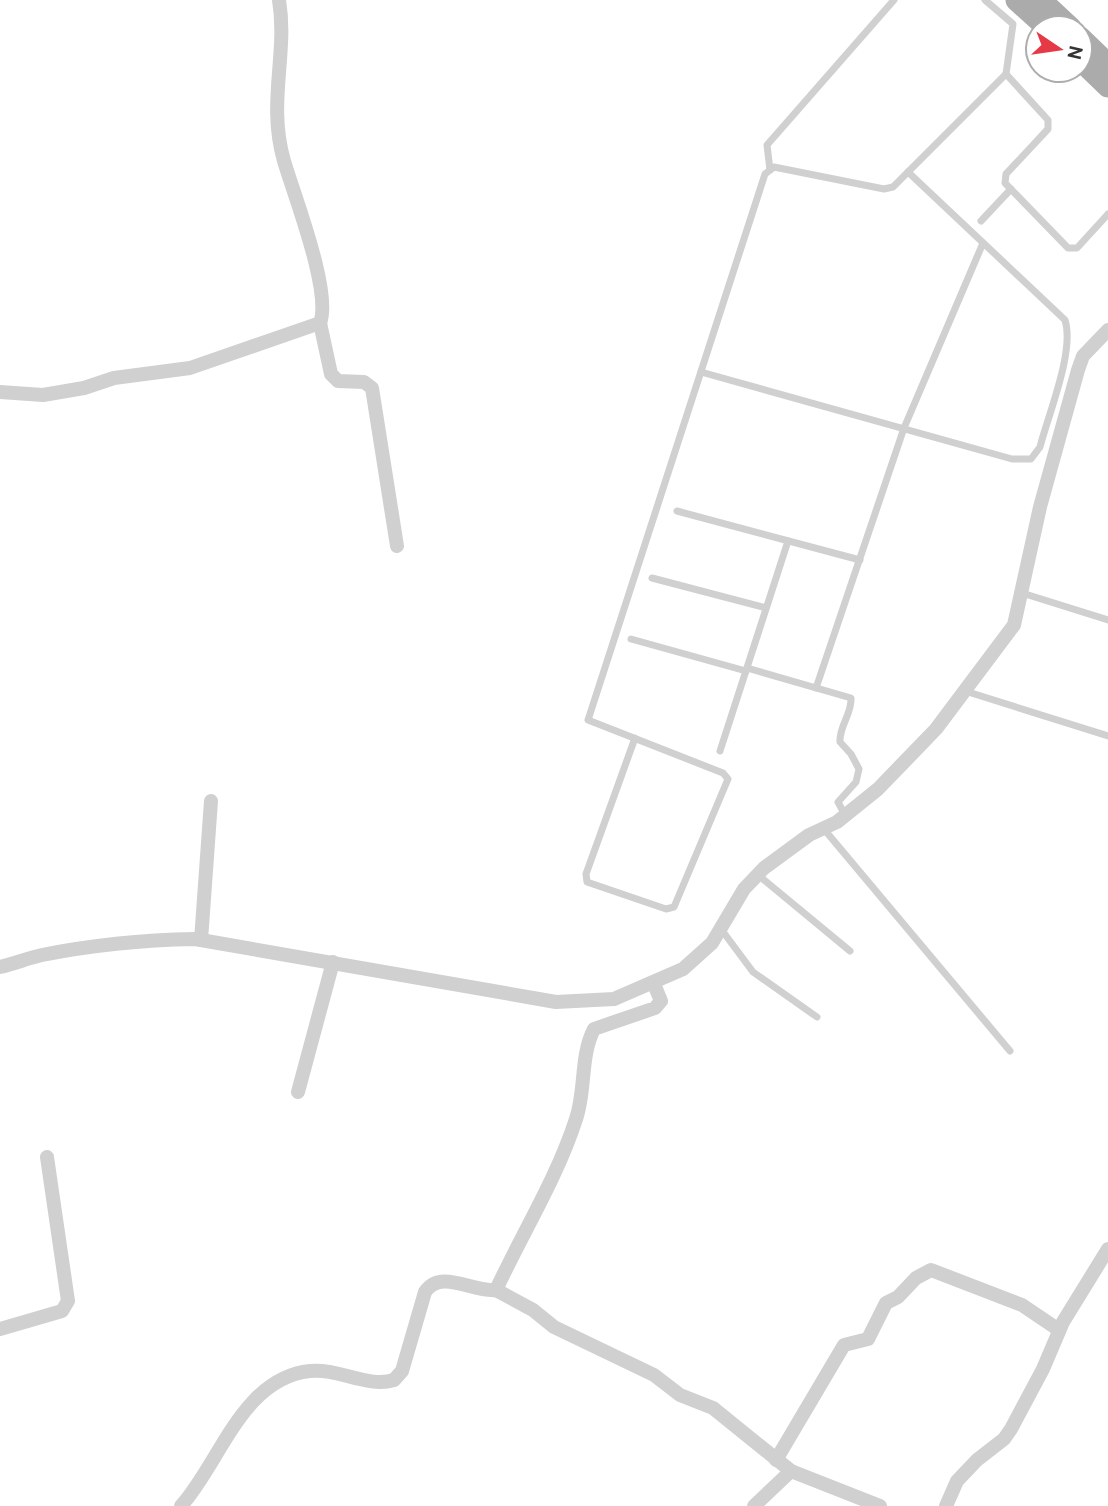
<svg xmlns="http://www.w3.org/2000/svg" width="1108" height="1506" font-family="Overpass,sans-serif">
	<rect width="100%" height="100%" fill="#fff"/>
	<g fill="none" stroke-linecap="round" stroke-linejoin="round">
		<g stroke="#d0d0d0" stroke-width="7">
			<path d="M985 0 1013 24 1006 74 1048 120V129L1006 174 1005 183 1068 248H1077L1108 214"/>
			<path d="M770 170 767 145 894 0"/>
			<path d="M981 221 1011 189"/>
			<path d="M701 372 1012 459H1031L1040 447C1048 415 1075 351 1065 320L908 172"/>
			<path d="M677 511 860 560"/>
			<path d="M652 578 766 608"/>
			<path d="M1022 593 1108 620"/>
			<path d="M631 639 746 671"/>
			<path d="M747 668 851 698C852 714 839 726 840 742L851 754 859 769 856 782 838 802 845 815"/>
			<path d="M816 688 904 428 983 243"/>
			<path d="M965 691 1108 736"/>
			<path d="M635 738 586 874 587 882 666 909 674 907 728 779 723 773 588 720 765 174 774 167 884 189 893 187 1006 74"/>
			<path d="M720 751 788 541"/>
			<path d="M823 828 1010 1051"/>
			<path d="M758 875 850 951"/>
			<path d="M721 929 753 972 817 1017"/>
		</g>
		<g stroke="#d0d0d0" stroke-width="14">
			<path d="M320 323 331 374 338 381 364 382 372 388 397 546"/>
			<path d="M0 392 43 395 84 388 114 378 190 368 320 323C332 292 294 195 284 161 267 102 288 54 279 0"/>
			<path d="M201 940 211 801"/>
			<path d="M0 967C14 964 28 958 42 955 92 945 145 940 195 939L556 1002 614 999 683 969 712 943 744 889 764 868 809 835 837 822 878 789 936 729 1014 625 1040 507 1078 370 1083 356 1108 330"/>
			<path d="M298 1092 333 962"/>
			<path d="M496 1290 533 1310 554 1327 654 1375 680 1395 713 1408 791 1471 880 1506"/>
			<path d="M0 1329 62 1311 68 1301 47 1157"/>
			<path d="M776 1460 844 1345 868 1339 886 1303 898 1297 916 1278 931 1270 1022 1305 1059 1330"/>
			<path d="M181 1506C220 1463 242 1378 310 1371 338 1368 367 1388 394 1380L402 1371 425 1292C441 1268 473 1293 496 1290 523 1232 557 1178 576 1119 586 1090 580 1056 594 1029L655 1008 661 1001 654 984"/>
			<path d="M754 1506 791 1471"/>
			<path d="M946 1506 957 1481 977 1460 1004 1439 1011 1429 1043 1369 1063 1322 1108 1249"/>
		</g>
		<g stroke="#ababab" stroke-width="23">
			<path d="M1017 0 1048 28"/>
			<path d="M1040 0 1070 28"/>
			<path d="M1080 38 1108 65"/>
			<path d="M1080 59 1108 86"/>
		</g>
	</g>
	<g transform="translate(1059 49) rotate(103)"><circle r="33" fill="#ffffff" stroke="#adadad" stroke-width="2"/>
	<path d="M0-5L12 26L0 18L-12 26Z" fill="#e63946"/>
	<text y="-10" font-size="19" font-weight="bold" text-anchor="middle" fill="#333333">N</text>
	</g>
</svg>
